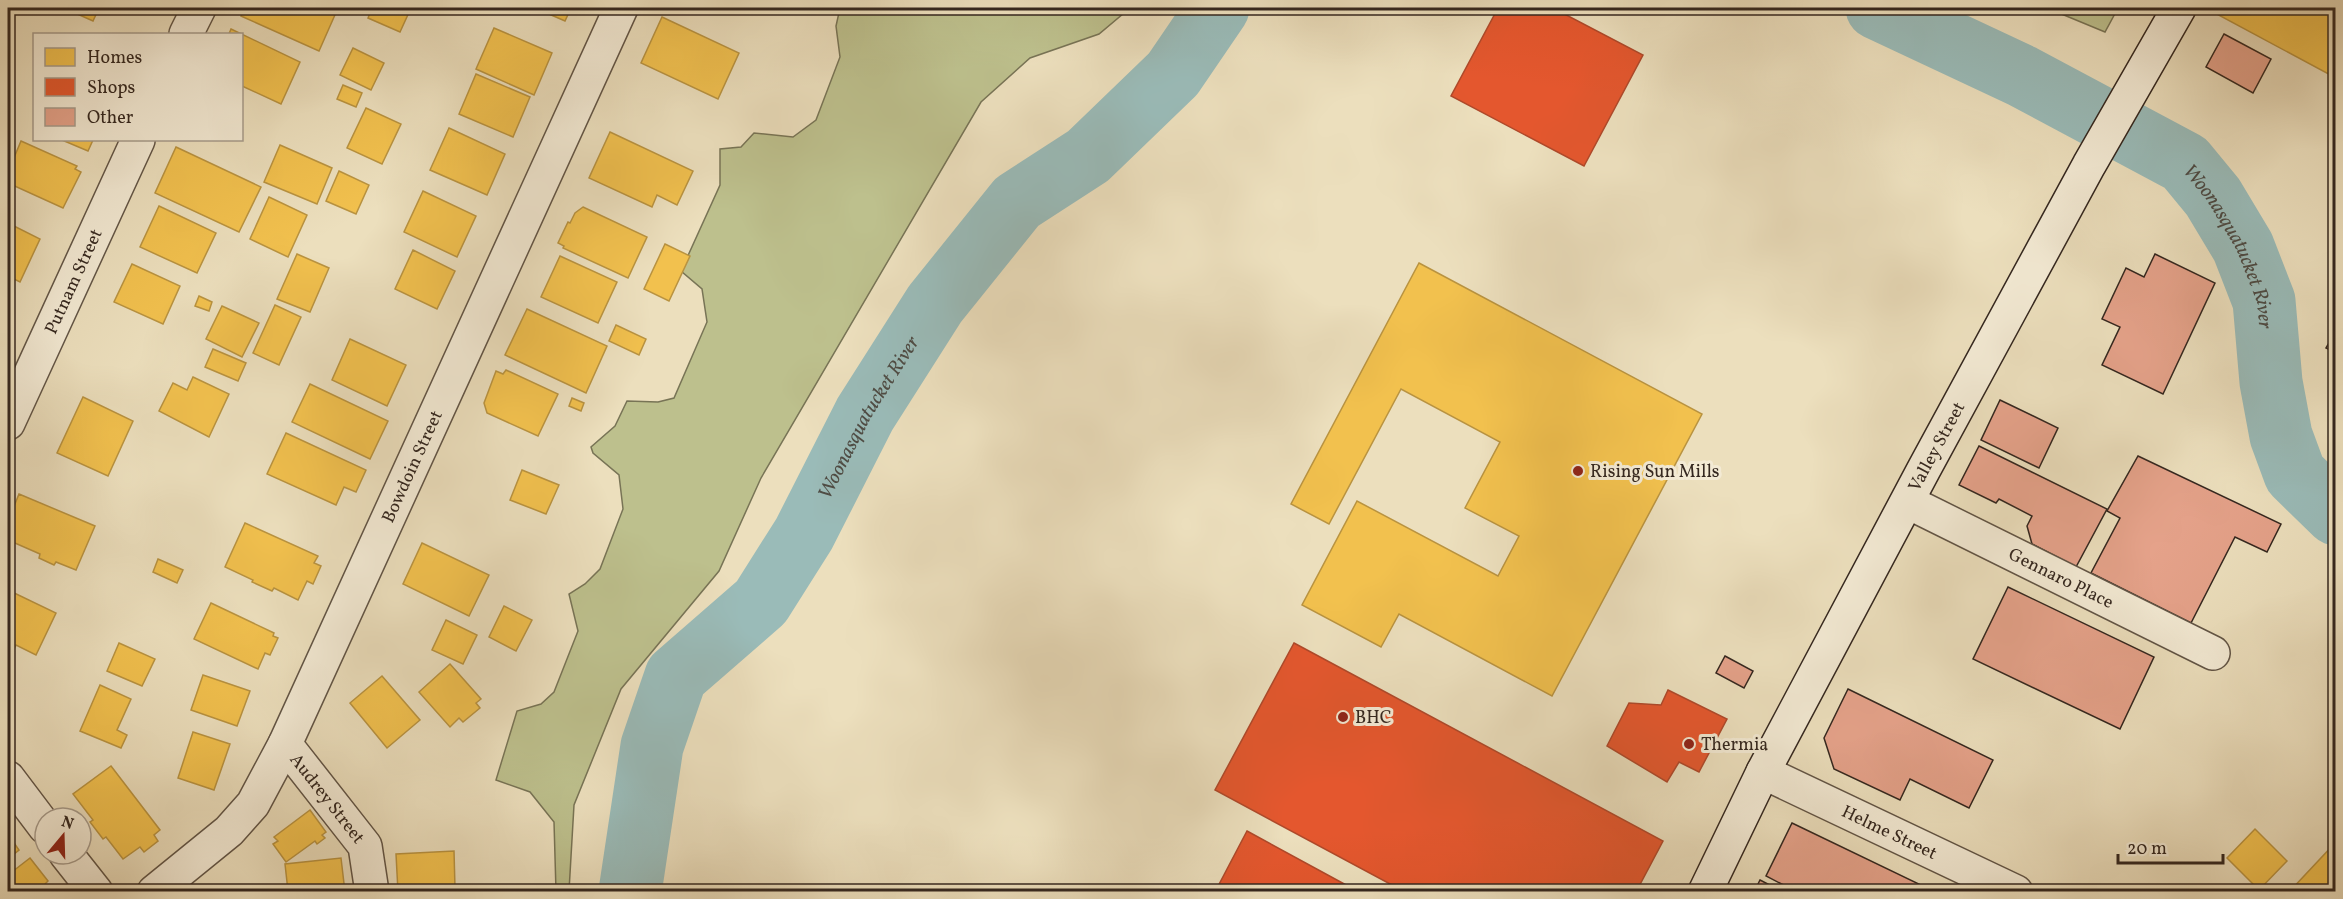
<svg xmlns="http://www.w3.org/2000/svg" width="2343" height="899" font-family="Vollkorn,serif">
	<rect width="100%" height="100%" fill="#ecdfbd"/>
	<filter id="stains"><feTurbulence type="fractalNoise" baseFrequency=".00333" numOctaves="4"/><feColorMatrix values="0 0 0 0 .2 0 0 0 0 .09 0 0 0 0 .02 0 0 0 .5 -.17"/></filter>
	<radialGradient id="worn" r=".72"><stop offset=".6" stop-color="#630" stop-opacity="0"/><stop offset="1" stop-color="#630" stop-opacity=".3"/></radialGradient>
	<g fill="#bdc08d" stroke="#787456" stroke-width="1.5">
		<path d="M840 8H1130L1099 34 1030 58 981 102 761 478 719 571 621 689 574 805 569 891H556L554 822 530 792 496 780 517 711 541 704 554 692 578 631 569 594 585 584 600 569 623 509 619 475 593 453 591 447 615 426 627 401 658 402 674 398 707 322 702 289 681 271 720 185V149L741 147 754 133 793 137 816 120 840 57 836 26Z"/>
		<path d="M2047 8H2118L2105 32Z"/>
	</g>
	<g fill="#f2c14e" stroke="#b99340" stroke-width="1.5">
		<path d="M67 8H99L93 21 66 9Z"/>
		<path d="M244 8H338L319 51 241 16Z"/>
		<path d="M372 8H411L400 32 368 18Z"/>
		<path d="M535 8H571L565 21Z"/>
		<path d="M2216 8H2336V78L2213 12Z"/>
		<path d="M662 17 739 53 718 99 641 63Z"/>
		<path d="M494 28 552 53 534 95 476 69Z"/>
		<path d="M231 29 300 62 281 104 242 86V34H229Z"/>
		<path d="M353 48 384 63 371 90 340 75Z"/>
		<path d="M476 74 530 97 513 137 459 114Z"/>
		<path d="M343 85 362 93 356 107 337 99Z"/>
		<path d="M366 108 401 124 382 164 347 148Z"/>
		<path d="M449 128 505 154 487 195 430 170Z"/>
		<path d="M610 132 693 171 677 205 657 195 652 207 589 178Z"/>
		<path d="M62 140H93L88 151Z"/>
		<path d="M21 141 77 166 75 169 81 172 63 208 8 183V172Z"/>
		<path d="M280 145 332 168 317 204 264 182Z"/>
		<path d="M176 147 261 187 239 232 155 193Z"/>
		<path d="M339 171 369 185 356 214 326 201Z"/>
		<path d="M423 191 476 216 457 257 404 232Z"/>
		<path d="M269 197 307 215 288 257 250 239Z"/>
		<path d="M159 206 216 233 197 273 140 247Z"/>
		<path d="M583 207 647 237 628 278 563 248 564 246 558 243 568 222 570 223 575 213Z"/>
		<path d="M8 223 40 239 20 282 8 276Z"/>
		<path d="M665 244 690 256 669 301 644 289Z"/>
		<path d="M413 250 455 271 437 309 395 289Z"/>
		<path d="M297 254 329 268 310 312 277 299Z"/>
		<path d="M560 256 617 282 598 323 541 297Z"/>
		<path d="M1419 263 1702 414 1552 696 1399 614 1381 647 1302 605 1357 501 1498 576 1519 536 1465 508 1500 442 1401 389 1329 524 1291 504Z"/>
		<path d="M132 264 180 286 163 324 114 302Z"/>
		<path d="M199 296 212 302 209 311 195 306Z"/>
		<path d="M275 305 301 317 279 365 253 353Z"/>
		<path d="M222 306 259 323 242 357 206 339Z"/>
		<path d="M527 309 607 346 586 393 505 355Z"/>
		<path d="M616 325 646 339 639 355 609 341Z"/>
		<path d="M350 339 406 365 387 406 332 380Z"/>
		<path d="M213 349 246 363 238 381 205 367Z"/>
		<path d="M506 370 558 394 538 436 487 413 484 403 496 371 503 374Z"/>
		<path d="M193 377 229 394 209 437 159 411 173 383 187 390Z"/>
		<path d="M310 384 388 421 370 459 292 422Z"/>
		<path d="M83 397 133 421 108 476 57 453Z"/>
		<path d="M572 398 584 403 581 411 569 406Z"/>
		<path d="M286 433 366 470 356 492 344 487 336 505 267 474Z"/>
		<path d="M522 470 559 485 546 514 510 500Z"/>
		<path d="M19 494 95 526 76 570 56 562 54 565 39 558 40 554 8 540V521Z"/>
		<path d="M245 523 318 556 314 563 321 566 313 584 307 581 298 600 274 588 272 591 252 582 253 580 225 567Z"/>
		<path d="M422 543 489 575 469 616 403 584Z"/>
		<path d="M158 559 183 570 177 583 153 572Z"/>
		<path d="M8 590 56 613 36 655 16 645 8 662Z"/>
		<path d="M211 603 274 633 273 636 278 638 270 655 265 653 258 669 194 639Z"/>
		<path d="M504 606 532 620 516 651 489 637Z"/>
		<path d="M446 620 477 635 463 664 432 650Z"/>
		<path d="M119 643 155 659 142 686 107 671Z"/>
		<path d="M450 664 481 699 476 703 480 708 463 722 459 718 450 727 419 692Z"/>
		<path d="M203 675 250 691 237 726 191 710Z"/>
		<path d="M382 676 420 720 387 748 350 703Z"/>
		<path d="M100 685 131 699 117 730 127 735 121 748 80 731Z"/>
		<path d="M193 732 230 744 214 790 178 778Z"/>
		<path d="M111 766 160 830 154 835 158 841 144 852 140 847 123 859 106 837 103 839 90 822 93 820 73 794Z"/>
		<path d="M310 810 326 832 322 835 325 838 317 844 315 841 286 862 273 844 278 841 274 837Z"/>
		<path d="M2255 829 2287 861 2259 890 2227 858Z"/>
		<path d="M8 834 19 850 8 859Z"/>
		<path d="M2336 842V892H2289Z"/>
		<path d="M454 851 455 888 398 892 396 854Z"/>
		<path d="M30 858 48 881 44 885 49 892H8V875Z"/>
		<path d="M341 858 345 892H301V890L288 891 285 864Z"/>
	</g>
	<g fill="#e4572e" stroke="#af492a" stroke-width="1.5">
		<path d="M1498 8H1553L1643 55 1584 166 1451 96Z"/>
		<path d="M1294 643 1663 841 1636 892H1405L1215 790Z"/>
		<path d="M1668 690 1727 719 1699 772 1679 762 1667 782 1607 746 1629 703 1661 705Z"/>
		<path d="M1247 831 1359 892H1215Z"/>
	</g>
	<g fill="none" stroke-linecap="round" stroke-linejoin="round">
		<g stroke="#9abbb8" stroke-width="63">
			<path id="s1" d="M1877 8 2022 76 2185 163 2213 197 2243 247 2264 301 2271 382 2281 436 2295 474 2336 514"/>
			<path id="s2" d="M630 892 652 746 676 676 761 602 804 534 865 414 935 304 1017 202 1088 156 1173 74 1218 8"/>
		</g>
	</g>
	<g fill="#e5a28a" stroke="#34271f" stroke-width="1.5">
		<path d="M2224 34 2271 59 2253 93 2206 67Z"/>
		<path d="M2155 254 2215 283 2163 394 2102 365 2120 327 2102 319 2126 268 2144 277Z"/>
		<path d="M2336 331V353L2326 348Z"/>
		<path d="M2000 400 2058 428 2039 468 1981 440Z"/>
		<path d="M1979 446 2107 509 2076 567 2032 544 2027 526 2032 516 1999 499 1996 503 1959 485Z"/>
		<path d="M2138 456 2281 524 2267 552 2235 537 2191 623 2091 573 2120 518 2107 511Z"/>
		<path d="M2008 587 2154 657 2120 729 1973 659Z"/>
		<path d="M1725 656 1753 671 1744 688 1716 673Z"/>
		<path d="M1848 689 1993 760 1969 808 1910 779 1900 800 1834 769 1824 738Z"/>
		<path d="M1792 823 1921 885 1918 892H1797L1766 876Z"/>
		<path d="M1760 880 1783 892H1754Z"/>
	</g>
	<g fill="none" stroke-linecap="round" stroke-linejoin="round">
		<g stroke="#625546" stroke-width="36">
			<g id="minor">
				<path d="M186 34 199 8"/>
				<path id="s3" d="M8 423 138 140"/>
				<path id="s4" d="M1908 502 2213 653"/>
				<path id="s5" d="M285 744 365 846 372 892"/>
				<path id="s6" d="M1763 772 2016 892"/>
				<path id="s7" d="M154 892 229 831 253 804 285 744 621 8"/>
			</g>
		</g>
		<g stroke="#625546" stroke-width="36">
			<g id="tertiary">
				<path d="M8 778 45 827"/>
				<path d="M66 854 96 892"/>
			</g>
		</g>
		<g stroke="#34271f" stroke-width="36">
			<g id="secondary">
				<path id="s8" d="M1705 892 1763 772 1924 469 2089 165 2179 8"/>
			</g>
		</g>
		<use href="#minor" stroke="#f3ead4" stroke-width="33"/>
		<use href="#tertiary" stroke="#f3ead4" stroke-width="33"/>
		<use href="#secondary" stroke="#f3ead4" stroke-width="33"/>
	</g>
	<g fill="#8f2418" stroke="#f3ead4" stroke-width="2">
		<circle cx="1578" cy="471" r="6"/>
		<circle cx="1343" cy="717" r="6"/>
		<circle cx="1689" cy="744" r="6"/>
	</g>
	<g text-anchor="middle" stroke-width="6" stroke-linejoin="round" paint-order="stroke">
		<g font-size="18" fill="#34271f" stroke="#f3ead4">
			<text dy="6" stroke="none"><textPath href="#s3" startOffset="156">Putnam Street</textPath></text>
			<text dy="6" stroke="none"><textPath href="#s8" startOffset="502">Valley Street</textPath></text>
			<text dy="6" stroke="none"><textPath href="#s7" startOffset="506">Bowdoin Street</textPath></text>
			<text dy="6" stroke="none"><textPath href="#s4" startOffset="171">Gennaro Place</textPath></text>
			<text dy="6" stroke="none"><textPath href="#s5" startOffset="69">Audrey Street</textPath></text>
			<text dy="6" stroke="none"><textPath href="#s6" startOffset="140">Helme Street</textPath></text>
		</g>
		<g font-size="18" fill="#34271f" stroke="#f3ead4" text-anchor="start">
			<text x="1590" y="477">Rising Sun Mills</text>
			<text x="1355" y="723">BHC</text>
			<text x="1701" y="750">Thermia</text>
		</g>
		<g font-size="20" font-style="italic" fill="#4e4c45" stroke="#f3ead4">
			<text dy="7" stroke="none"><textPath href="#s1" startOffset="441">Woonasquatucket River</textPath></text>
			<text dy="7" stroke="none"><textPath href="#s2" startOffset="548">Woonasquatucket River</textPath></text>
		</g>
	</g>
	<rect width="2343" height="899" fill="none" stroke="#ecdfbd" stroke-width="30"/>
	<rect x="9" y="9" width="2325" height="881" fill="none" stroke="#34271f" stroke-width="3"/>
	<rect x="15" y="15" width="2313" height="869" fill="none" stroke="#34271f" stroke-width="1.5"/>
	<rect x="33" y="33" width="210" height="108" fill="#f3ead4" stroke="#a79c8c" stroke-width="1.5"/>
	<rect x="45" y="48" width="30" height="18" fill="#f2c14e" stroke="#a79c8c" stroke-width="1.5"/>
	<text x="87" y="63" font-size="18" fill="#34271f">Homes</text>
	<rect x="45" y="78" width="30" height="18" fill="#e4572e" stroke="#a79c8c" stroke-width="1.5"/>
	<text x="87" y="93" font-size="18" fill="#34271f">Shops</text>
	<rect x="45" y="108" width="30" height="18" fill="#e5a28a" stroke="#a79c8c" stroke-width="1.5"/>
	<text x="87" y="123" font-size="18" fill="#34271f">Other</text>
	<g transform="translate(63 836) rotate(19)"><circle r="28" fill="#f3ead4" stroke="#a79c8c" stroke-width="1.5"/>
	<path d="M0-4.5L10 22L0 15L-10 22Z" fill="#8f2418"/>
	<text y="-9" font-size="16" font-weight="bold" text-anchor="middle" fill="#34271f">N</text>
	</g>
	<path d="M2118 854v9h105v-9" fill="none" stroke="#34271f" stroke-width="3"/>
	<text x="2127" y="854" font-size="18" fill="#34271f" stroke="#f3ead4" stroke-width="4.5" paint-order="stroke">20 m</text>
	<rect width="100%" height="100%" filter="url(#stains)"/>
	<rect width="100%" height="100%" fill="url(#worn)"/>
</svg>
